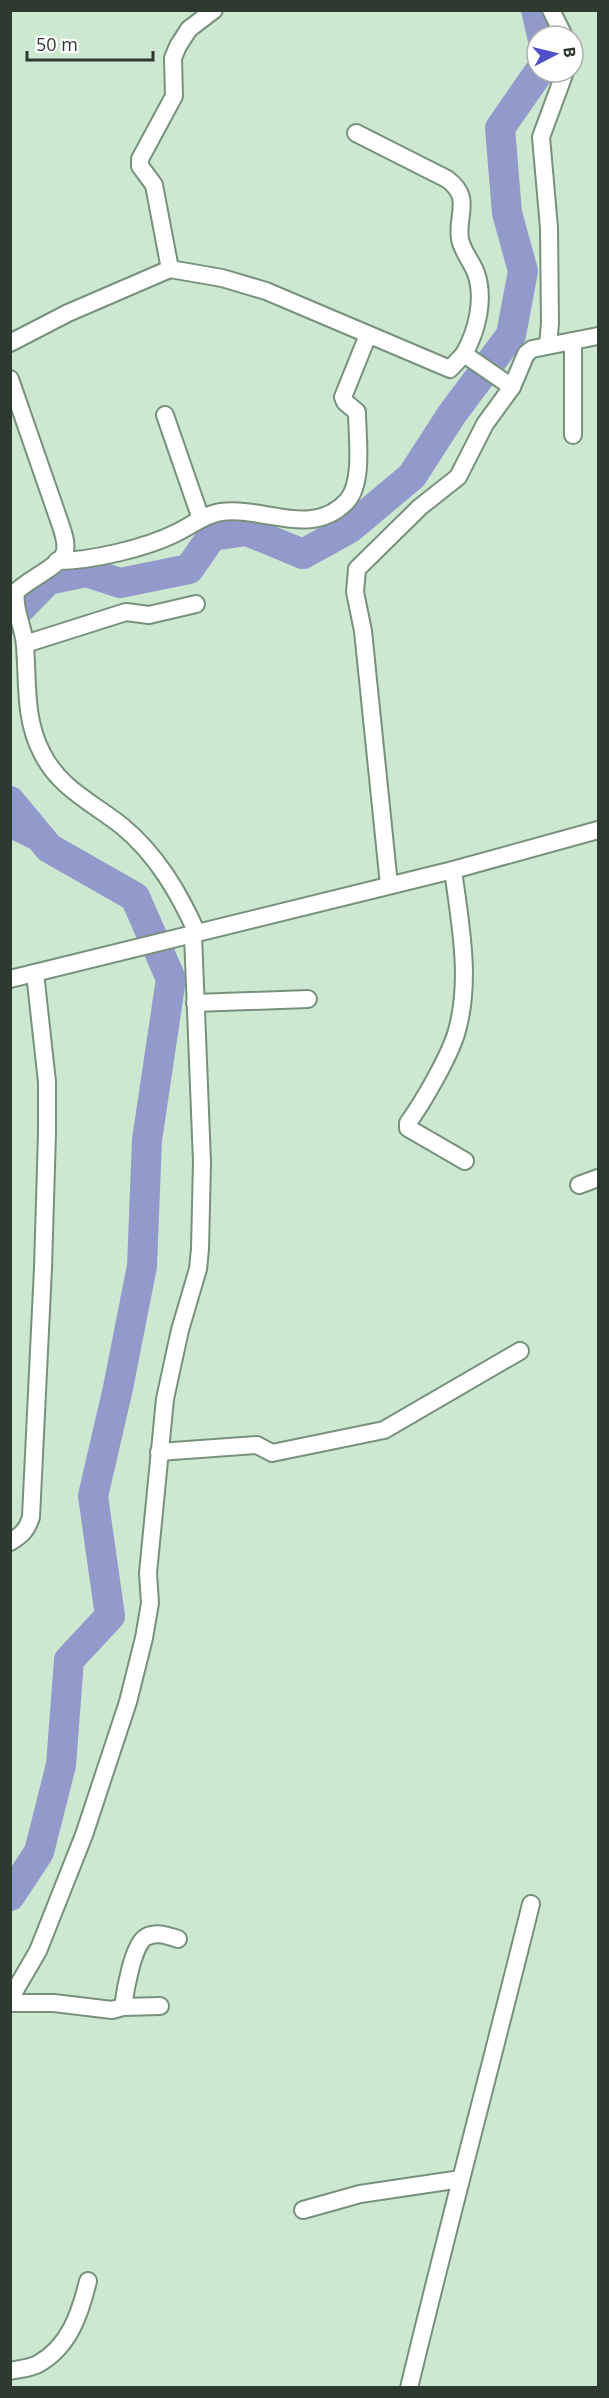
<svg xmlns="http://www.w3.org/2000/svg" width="609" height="2398" font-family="'Open Sans',sans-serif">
	<rect width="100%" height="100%" fill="#cde8d1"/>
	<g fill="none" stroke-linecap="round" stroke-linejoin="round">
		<path stroke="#929acc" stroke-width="18" d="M10 829 49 848"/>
		<g stroke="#929acc" stroke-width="30">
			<path d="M536 10 542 36"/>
			<path d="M10 619 48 580 86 572 120 583 189 569 212 536 247 531 303 554 350 528 412 476 452 414 511 335 523 271 507 213 500 128 539 72"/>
			<path d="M10 801 49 848 135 897 171 979 147 1140 142 1266 118 1388 93 1496 110 1616 69 1660 61 1765 39 1852 10 1896"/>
		</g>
		<g stroke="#77917c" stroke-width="20">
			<g id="minor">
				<path d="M551 10 564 36"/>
				<path d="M356 133 447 179C473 198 456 215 460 239 462 251 472 262 476 273 485 299 477 331 464 354L512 387 485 424 458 477 420 507 357 569 355 592 363 631 389 885"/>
				<path d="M170 269 154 185 140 166V159L174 96 173 58 178 46 189 29 214 10"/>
				<path d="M10 343 68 313 170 269 222 278 266 291 450 369 464 354"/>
				<path d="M548 345 550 323 549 228 541 137 565 72"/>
				<path d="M10 379 61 526C63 533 68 545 64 554 58 567 27 580 16 592 13 610 24 627 25 646 28 682 24 719 42 753 59 788 93 803 122 826 157 855 179 893 197 933"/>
				<path d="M512 387 526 354 532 349 598 336"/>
				<path d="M165 415 201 519"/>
				<path d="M573 435V341"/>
				<path d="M57 561C91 561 146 548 176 533 191 526 205 514 221 512 263 506 312 539 347 501 364 482 357 436 357 412L345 402 343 397 368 335"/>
				<path d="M25 644 126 612 149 615 196 604"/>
				<path d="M453 870C460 923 472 981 456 1034 448 1059 423 1102 408 1123V1128L465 1161"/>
				<path d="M10 979 453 870 598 830"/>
				<path d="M195 1003 308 999"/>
				<path d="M579 1185 598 1178"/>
				<path d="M159 1452 257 1445 272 1453 384 1430 520 1351"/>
				<path d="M10 1542C22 1535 27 1530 31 1517L43 1268 47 1133V1082L35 973"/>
				<path d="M10 1999 38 1951 84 1835 128 1702 144 1638 150 1603 148 1573 165 1399 180 1330 198 1269 200 1249 202 1162 193 935"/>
				<path d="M10 2003H54L112 2010 123 2007C125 1991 133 1944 146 1937 157 1931 168 1936 178 1939"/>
				<path d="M123 2007 160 2006"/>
				<path d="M303 2210 360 2194 461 2179"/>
				<path d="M10 2371C19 2369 31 2368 38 2364 69 2347 80 2314 88 2281"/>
				<path d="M409 2388C448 2226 491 2065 531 1904"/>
			</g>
		</g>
		<use href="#minor" stroke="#fff" stroke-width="16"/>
	</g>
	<rect width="609" height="2398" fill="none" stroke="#2e392f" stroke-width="24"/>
	<g transform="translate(555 54) rotate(83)"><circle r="28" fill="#ffffff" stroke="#abb0ac" stroke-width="1.5"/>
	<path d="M0-4.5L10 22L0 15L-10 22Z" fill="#5051c8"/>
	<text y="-9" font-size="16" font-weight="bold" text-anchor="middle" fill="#2e392f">B</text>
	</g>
	<path d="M27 51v9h126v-9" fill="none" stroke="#2e392f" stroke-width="3"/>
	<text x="36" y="51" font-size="18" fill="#2e392f" stroke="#ffffff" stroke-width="4.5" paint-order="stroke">50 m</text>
</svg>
